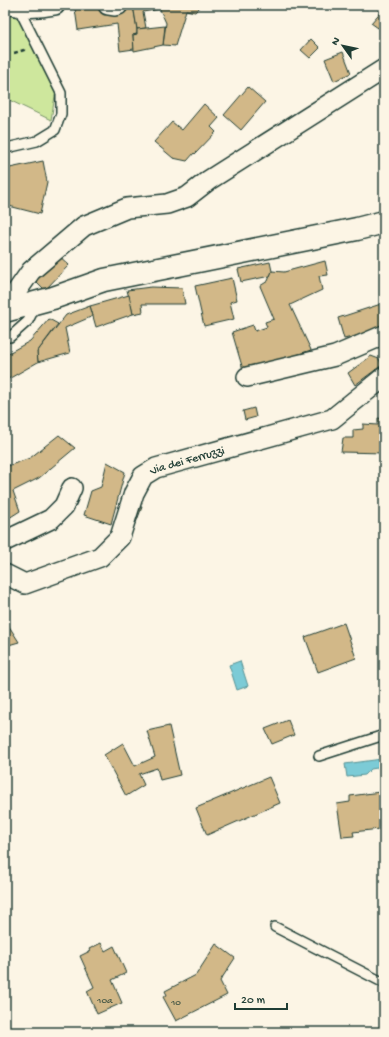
<svg xmlns="http://www.w3.org/2000/svg" width="389" height="1037" font-family="'Gochi Hand',sans-serif">
	<rect width="100%" height="100%" fill="#fcf5e5"/>
	<filter id="ink" filterUnits="userSpaceOnUse"><feTurbulence type="fractalNoise" baseFrequency=".025" numOctaves="2"/><feDisplacementMap in="SourceGraphic" scale="8" xChannelSelector="R" yChannelSelector="G"/><feConvolveMatrix kernelMatrix="1 2 1 2 8 2 1 2 1" color-interpolation-filters="sRGB"/></filter>
	<g filter="url(#ink)">
		<path fill="#cee79d" stroke="#769268" d="M5 10 17 13 56 90 51 120 5 98Z"/>
		<g fill="#7bcbd6" stroke="#569295">
			<path d="M240 661 248 686 237 690 229 665Z"/>
			<path d="M382 759 383 767 371 769 365 775 347 777 345 764Z"/>
		</g>
		<g fill="#d2b888" stroke="#1f3d34">
			<path d="M130 5H133L137 29V34L133 35 134 49 120 51 117 24 78 30 75 9 119 8Z"/>
			<path d="M133 5H158L160 9 143 12 146 28 137 29Z"/>
			<path d="M158 5H202L195 12 186 10 175 46 163 45 166 23Z"/>
			<path d="M384 8V22L378 28 371 23Z"/>
			<path d="M165 26 163 45 134 51 133 35 137 34V29Z"/>
			<path d="M311 39 320 48 310 58 301 50Z"/>
			<path d="M343 52 351 73 334 81 325 59Z"/>
			<path d="M248 87 265 102 241 130 224 115Z"/>
			<path d="M204 104 219 118 211 127 216 132 195 154 194 153 187 161 173 158 154 142 172 122 182 130Z"/>
			<path d="M43 161 47 182 40 214 5 205V189L6 185 5 169Z"/>
			<path d="M57 254 69 265 45 290 34 279Z"/>
			<path d="M325 261 328 275 319 276 322 290 290 305 311 350 244 373 232 332 253 325 255 331 267 327 265 322 274 319 260 286 268 281 272 271 284 272Z"/>
			<path d="M270 262 272 271 270 276 241 282 238 269Z"/>
			<path d="M232 278 237 300 230 302 234 319 204 326 195 286Z"/>
			<path d="M151 287 182 288 185 304H142L143 312 133 314 127 290Z"/>
			<path d="M129 295 133 314 96 327 90 306Z"/>
			<path d="M384 303V329L344 339 338 318Z"/>
			<path d="M90 306 93 316 65 328 70 353 38 362 37 352 66 315Z"/>
			<path d="M49 319 58 324 37 352 38 362 12 377 5 380V355L30 341Z"/>
			<path d="M371 356 379 359 382 365 355 385 348 373Z"/>
			<path d="M254 408 256 417 245 420 243 411Z"/>
			<path d="M378 418 384 419V453L341 452 343 438H353V430L363 429V424L378 425Z"/>
			<path d="M59 435 75 448 39 478 13 491 20 511 9 518 5 519V467L30 458Z"/>
			<path d="M107 462 125 472 111 524 84 515 91 491 101 487Z"/>
			<path d="M132 505 142 507 136 523 127 519Z"/>
			<path d="M5 620 19 642 5 646Z"/>
			<path d="M344 623 356 658 318 672 305 637Z"/>
			<path d="M288 720 294 735 272 744 265 729Z"/>
			<path d="M169 726 180 775 160 780 157 768 139 774 144 785 126 796 104 755 123 743 135 766 155 757 147 731Z"/>
			<path d="M269 777 280 803 207 835 196 808Z"/>
			<path d="M380 792 381 798 384 797V832H380V829L353 832 354 836 342 837 337 804 350 802V796Z"/>
			<path d="M101 943 105 951 114 946 126 973 112 980 122 1003 97 1014 87 991 94 987 80 956 90 951 89 949Z"/>
			<path d="M216 944 235 958 220 981 227 995 176 1021 163 997 167 995 165 991 196 975Z"/>
		</g>
		<g fill="none" stroke-linecap="round" stroke-linejoin="round">
			<g stroke="#1f3d34" stroke-width="12">
				<g id="lane">
					<path d="M5 147H11L37 141 55 130 61 114V93L18 7"/>
					<path d="M5 337H10L28 321 36 305"/>
					<path d="M319 756 384 735"/>
					<path d="M275 927 384 983"/>
				</g>
			</g>
			<g stroke="#1f3d34" stroke-width="22">
				<g id="street">
					<path d="M11 5C26 9 39 8 55 5"/>
					<path d="M108 5 114 6 118 5"/>
					<path d="M5 308 31 271 84 226 127 208 167 204 187 197 209 180 384 69"/>
					<path d="M247 377 335 356 384 335"/>
					<path d="M5 541 51 519 64 506 72 488"/>
					<path id="s1" d="M5 574 25 584 100 557 120 537 134 493 143 476 156 468 332 419 384 377"/>
				</g>
			</g>
			<g stroke="#1f3d34" stroke-width="25">
				<path id="secondary" d="M5 311 53 298 104 280 357 229 384 222"/>
			</g>
			<path stroke="#1f3d34" stroke-width="2.5" stroke-dasharray="4 3" stroke-linecap="butt" d="M14 53 24 50V48"/>
			<use href="#lane" stroke="#fcf5e5" stroke-width="9"/>
			<use href="#street" stroke="#fcf5e5" stroke-width="19"/>
			<use href="#secondary" stroke="#fcf5e5" stroke-width="22"/>
		</g>
	</g>
	<g text-anchor="middle" stroke-width="3.5" stroke-linejoin="round" paint-order="stroke">
		<g font-size="10" fill="#4c5c49">
			<text x="105" y="1003">10a</text>
			<text x="176" y="1005">10</text>
		</g>
		<g font-size="12" fill="#1f3d34" stroke="#fcf5e5">
			<text dy="4" stroke="none"><textPath href="#s1" startOffset="243">Via dei Ferruzzi</textPath></text>
		</g>
	</g>
	<rect width="389" height="1037" fill="none" stroke="#fcf5e5" stroke-width="20"/>
	<rect x="10" y="10" width="369" height="1017" fill="none" stroke="#1f3d34" stroke-width="1.5" filter="url(#ink)"/>
	<g transform="translate(343 46) rotate(303)" stroke="#fcf5e5" stroke-width="3" paint-order="stroke">
	<path d="M0-3L7 15L0 10L-7 15Z" fill="#1f3d34"/>
	<text y="-6" font-size="11" font-weight="bold" text-anchor="middle" fill="#1f3d34">N</text>
	</g>
	<path d="M235 1003v6h52v-6" fill="none" stroke="#1f3d34" stroke-width="2"/>
	<text x="241" y="1003" font-size="12" fill="#1f3d34" stroke="#fcf5e5" stroke-width="3" paint-order="stroke">20 m</text>
</svg>
